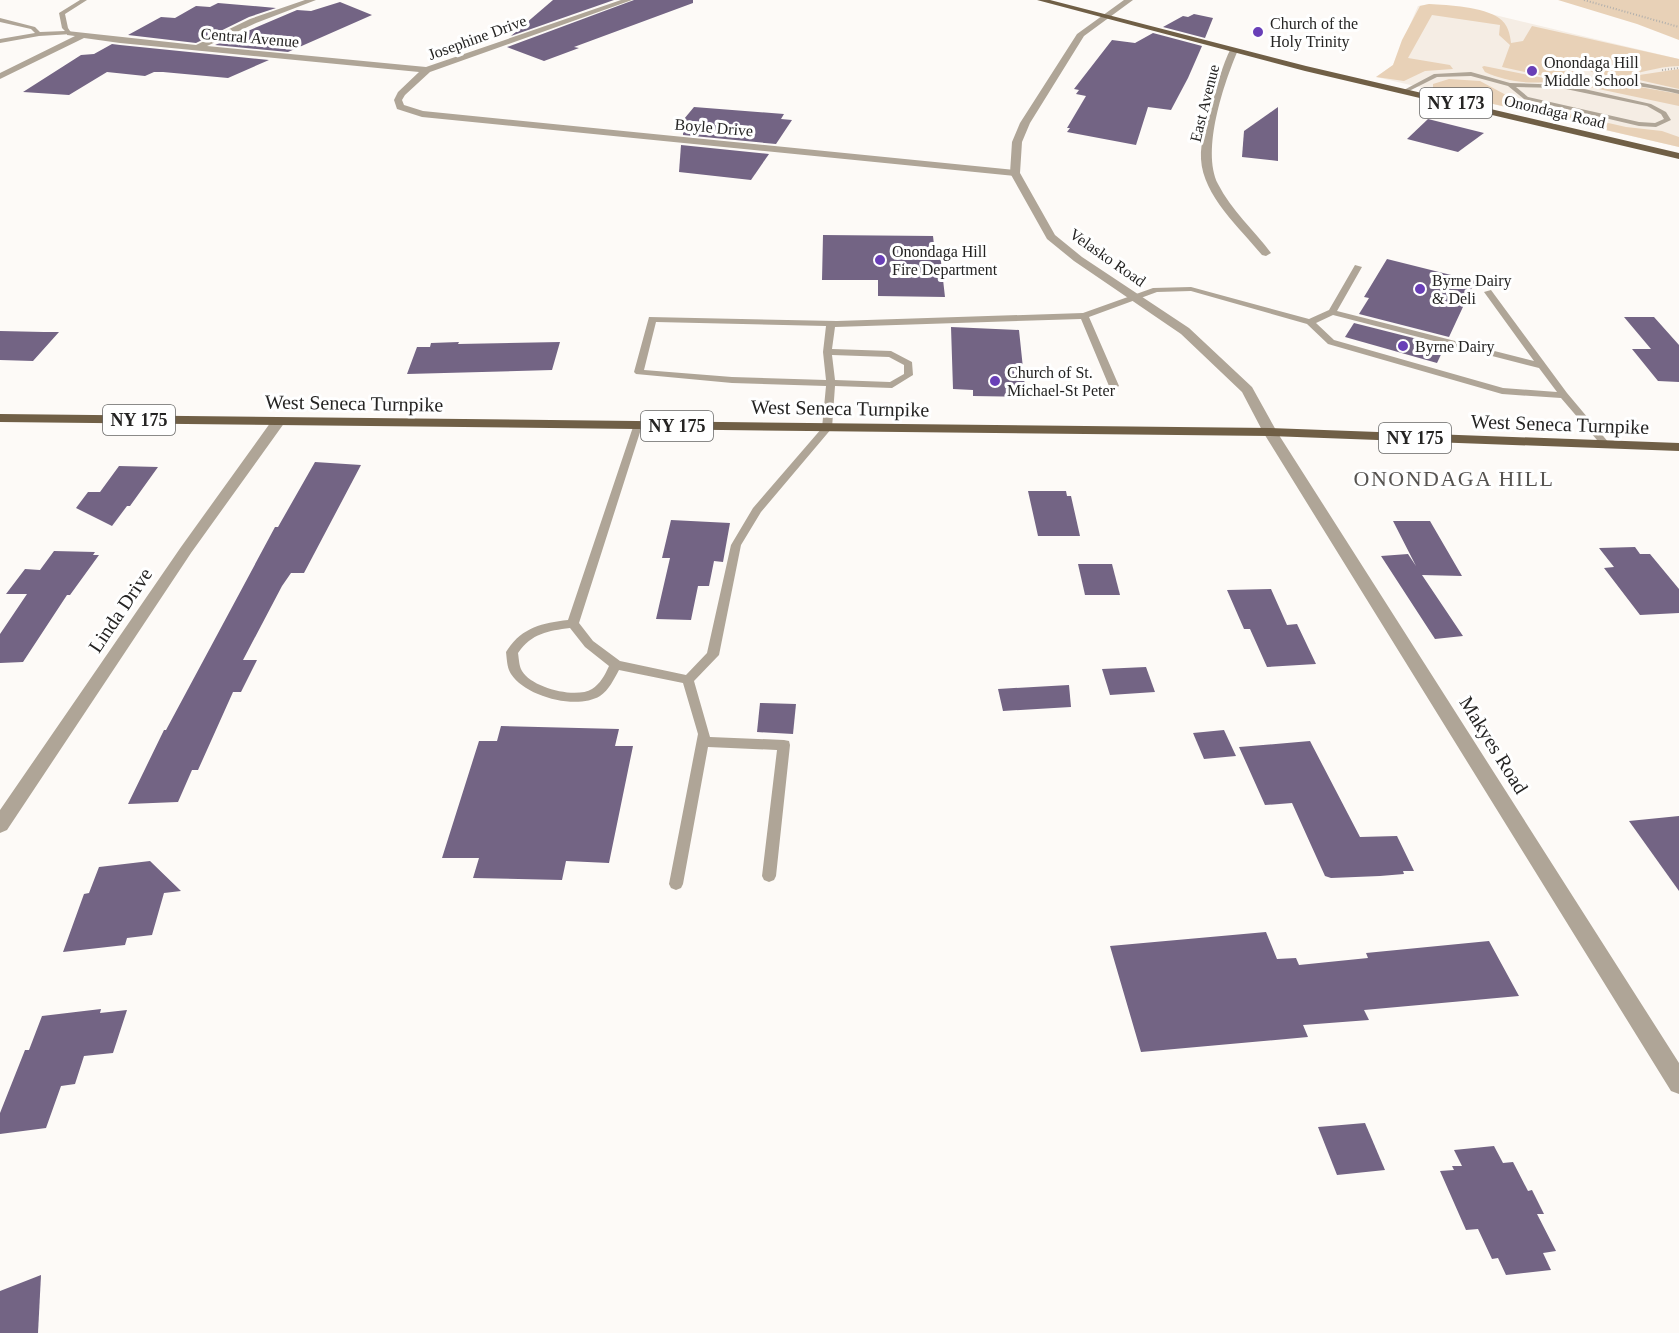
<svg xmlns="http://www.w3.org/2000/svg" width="1679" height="1333" font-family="'Times New Roman',serif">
	<rect width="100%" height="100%" fill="#fdfaf7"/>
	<path fill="#f5ede4" d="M1429 4 1478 11 1679 59V147L1376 77 1393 65 1418 6Z"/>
	<g fill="#e8d1b7">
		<path d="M1558 0H1679V40L1637 24Z"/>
		<path d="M1429 4C1449 5 1483 7 1499 18 1508 24 1510 34 1511 43L1523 41 1532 26 1679 59V66C1655 66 1631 78 1608 76 1599 76 1590 71 1581 67L1575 71 1585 76 1584 77 1562 80 1502 67 1510 45 1499 35 1500 25 1432 15 1408 58 1450 65 1453 69 1425 71 1404 81 1376 77 1393 65 1402 40 1420 6Z"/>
		<path d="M1484 66 1554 80C1533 86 1504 81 1485 72L1482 67Z"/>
		<path d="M1679 69V89L1626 77Z"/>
		<path d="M1449 79 1480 81 1521 103 1626 127 1662 131 1679 137V147L1433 90V84Z"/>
		<path d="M1597 84 1640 87 1679 94V106L1589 87Z"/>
	</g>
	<g fill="#736484">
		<path d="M553 0H614L511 36Z"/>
		<path d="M634 0H693V3L574 47 579 48 544 61 507 47Z"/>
		<path d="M340 2 372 15 288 52 215 45 297 10 311 11Z"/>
		<path d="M218 3 276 8 249 17 196 43 128 35 161 17 175 18 196 6 210 7Z"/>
		<path d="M1194 14 1213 18 1205 38 1163 27 1183 16 1188 17Z"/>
		<path d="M1153 33 1202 46 1188 78 1171 110 1148 107 1136 145 1067 132 1070 128H1067L1086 96 1076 94 1079 90 1074 89 1112 40 1135 43Z"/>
		<path d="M112 44 120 45 269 60 228 78 163 72H154L145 76 107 72 69 95 23 92 81 55 94 54Z"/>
		<path d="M694 107 784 114 781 119 792 120 776 144 683 135 684 119Z"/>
		<path d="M1278 107V161L1242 157 1244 131Z"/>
		<path d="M1428 119 1484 133 1458 152 1407 139Z"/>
		<path d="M681 145 769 154 751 180 679 172Z"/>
		<path d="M823 235 933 236 935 253H940L945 297 878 296V280H822Z"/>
		<path d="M1387 259 1475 281 1449 337 1359 314 1369 298 1364 297Z"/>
		<path d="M1624 317H1654L1679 345V382L1658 381 1632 349H1651Z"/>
		<path d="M1354 323 1445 346 1437 363 1345 337Z"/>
		<path d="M951 327 1019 330 1026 397 973 396V390L953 389Z"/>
		<path d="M0 331 44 332H59L33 361 0 360Z"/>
		<path d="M459 342 458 344 560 342 552 370 407 374 417 347H430L431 343Z"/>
		<path d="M315 462 361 465 304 573H291L282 586 243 660H257L241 692H233L198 770H192L178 802 128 804 164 730H166L275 527H278Z"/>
		<path d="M119 466 158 467 130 506H127L112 526 76 508 88 492H100Z"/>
		<path d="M1028 491H1066L1067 496H1071L1080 536H1038Z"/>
		<path d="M671 520 730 523 723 562 714 561 709 586H698L691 620 656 619 670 558H662Z"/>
		<path d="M1393 521H1430L1462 576 1422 575 1463 636 1435 639 1381 556 1408 554 1416 566Z"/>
		<path d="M1635 547 1640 554H1650L1679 589V613L1640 615 1604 568 1614 567 1599 548Z"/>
		<path d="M54 551 95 552 93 555H99L70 595H67L23 662 0 663V634L27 594H6L25 569 40 570Z"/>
		<path d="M1078 564H1112L1120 595H1085Z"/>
		<path d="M1271 589 1287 625 1297 624 1316 664 1267 667 1250 629H1244L1227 590Z"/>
		<path d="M1146 667 1155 692 1110 695 1102 669Z"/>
		<path d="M1069 685 1071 707 1003 711 998 689Z"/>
		<path d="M760 703 796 704 793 734 757 732Z"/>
		<path d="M501 726 619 729 615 746H633L609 863 566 861 562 880 473 878 479 858H442L479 741H497Z"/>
		<path d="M1224 730 1236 756 1204 759 1193 733Z"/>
		<path d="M1310 741 1360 837 1397 836 1414 871H1403L1404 874 1380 876 1331 878 1325 876 1292 803 1265 805 1239 747Z"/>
		<path d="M1679 816V891L1629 821Z"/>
		<path d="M150 861 181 891 164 893 152 935 127 938 125 945 63 952 84 894 89 893 99 867Z"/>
		<path d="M1266 932 1277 959 1296 958 1299 965 1368 958 1366 953 1489 941 1519 996 1364 1010 1369 1020 1303 1025 1308 1037 1141 1052 1110 946Z"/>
		<path d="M101 1009 100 1013 127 1010 113 1053 84 1056 75 1084 61 1086 46 1128 0 1134V1113L25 1050H29L42 1016Z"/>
		<path d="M1365 1123 1385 1170 1337 1175 1318 1127Z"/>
		<path d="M1494 1146 1503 1163 1513 1162 1528 1191 1532 1190 1544 1214H1537L1556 1251 1543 1253 1551 1270 1506 1275 1498 1258 1492 1259 1478 1229 1466 1230 1440 1171 1454 1170 1452 1166H1462L1454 1150Z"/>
		<path d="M41 1275 38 1333H0V1291Z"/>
	</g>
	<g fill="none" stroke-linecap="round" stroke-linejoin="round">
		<g stroke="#b1afac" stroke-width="2" stroke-dasharray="1 2" stroke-linecap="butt">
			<path d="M1584 0 1679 27"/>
			<path d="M1662 70 1679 68"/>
		</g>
		<g fill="#afa597" fill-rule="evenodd">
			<path d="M80 0H87L65 14 68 28 72 34 39 36 0 43V39L35 33 31 29 0 22V18L35 27 40 32 65 31 62 28 59 13Z"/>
			<path d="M1471 72 1510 83 1565 85 1582 81 1610 79 1637 82 1679 90V94C1643 86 1608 80 1571 86L1651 104 1666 112 1671 120 1656 127 1639 126 1524 99 1508 86 1471 76 1437 77 1407 92 1402 91 1434 74ZM1516 87 1561 88 1647 106 1661 114 1664 119 1655 123 1639 122 1528 97Z"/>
			<path d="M1355 265 1362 267 1337 311 1534 361 1484 292 1491 290 1567 393 1609 443V447H1603L1561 398 1502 394 1328 344 1307 324 1191 291 1157 292 1089 317 1119 386 1114 389 1109 386 1081 319 835 327 832 349 891 351 912 362 913 375 892 388 835 386 832 428 761 512 741 545 719 655 694 681 710 737 784 740 789 741 790 745 776 876 774 880 769 882 764 880 762 876 777 750 708 747 683 884 681 888 676 890 671 888 669 884 698 734 683 683 619 670C614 679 609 690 600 696 577 710 526 697 511 674 507 668 507 660 506 652 521 628 541 623 568 620L634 424 637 423 642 426 579 623 593 641 620 661 686 675 707 653 731 545 753 508 822 428 826 386 732 383 636 374 634 372 649 317 837 321 1083 313 1153 288 1191 287 1309 319 1329 310ZM1333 315 1539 368 1557 392 1503 388 1334 340 1316 323ZM656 322 826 326 823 352 826 380 732 377 644 370ZM832 355 889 357 904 365V374L890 382 835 380ZM570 628 585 647 609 666C605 675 600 684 592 689 576 699 532 688 522 671 519 666 519 659 518 653 532 633 548 631 570 628Z"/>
		</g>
		<g fill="#afa597" fill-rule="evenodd">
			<path d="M305 0H316L256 23 207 46 426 67 621 0H632L430 72 405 95 402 100 404 105 423 111 1015 170 1020 173 1015 176 422 117 397 109 394 100 398 92 419 72 120 43 84 38 0 79V73L75 36 67 35V31L196 45 250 19Z"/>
			<path d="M1231 48 1238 50C1224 83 1201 150 1218 184 1231 210 1254 230 1271 253L1266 256 1262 255C1240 228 1203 196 1201 159 1200 141 1207 123 1212 105 1217 86 1222 66 1231 48Z"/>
			<path d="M278 418 285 422 191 553 7 830 0 833V810L181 547 273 419Z"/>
		</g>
		<path fill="#afa597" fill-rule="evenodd" d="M1124 0H1133L1084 36 1030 123 1022 142 1020 173 1055 235 1082 257 1189 328 1252 387 1277 432 1679 1063V1094L1671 1091 1263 432 1242 392 1181 334 1074 261 1047 239 1010 173 1012 142 1020 123 1077 34Z"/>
		<g fill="#705f46" fill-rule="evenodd">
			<path d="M1037 0H1050L1306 66 1679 153V159L1305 71Z"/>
			<path d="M0 414 1270 428 1679 443V451L1270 436 0 422Z"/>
		</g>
	</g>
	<g fill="#693fb7" stroke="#fff" stroke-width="2">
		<circle cx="1258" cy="32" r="6"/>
		<circle cx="1532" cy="71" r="6"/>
		<circle cx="880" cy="260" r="6"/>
		<circle cx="1420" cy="289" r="6"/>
		<circle cx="1403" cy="346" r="6"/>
		<circle cx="995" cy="381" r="6"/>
	</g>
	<g text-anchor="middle" stroke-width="6" stroke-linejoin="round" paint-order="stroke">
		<g font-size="16" fill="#252423" stroke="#fff" text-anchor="start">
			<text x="1270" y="29">Church of the<tspan x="1270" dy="18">Holy Trinity</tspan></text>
			<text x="1544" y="68">Onondaga Hill<tspan x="1544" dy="18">Middle School</tspan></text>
			<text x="892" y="257">Onondaga Hill<tspan x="892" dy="18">Fire Department</tspan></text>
			<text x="1432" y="286">Byrne Dairy<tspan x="1432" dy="18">&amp; Deli</tspan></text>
			<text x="1415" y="352">Byrne Dairy</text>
			<text x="1007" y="378">Church of St.<tspan x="1007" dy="18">Michael-St Peter</tspan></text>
		</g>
		<g font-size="16" fill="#252423" stroke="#fff">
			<text transform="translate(250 37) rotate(5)" y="6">Central Avenue</text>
			<text transform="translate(477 37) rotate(-20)" y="6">Josephine Drive</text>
			<text transform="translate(1204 103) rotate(-76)" y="6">East Avenue</text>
			<text transform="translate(1555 111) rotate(13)" y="6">Onondaga Road</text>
			<text transform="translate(714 127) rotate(5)" y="6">Boyle Drive</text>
			<text transform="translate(1108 257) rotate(35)" y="6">Velasko Road</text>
		</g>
		<g fill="#fff" stroke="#666665" stroke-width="1.5">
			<rect x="1420" y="88" width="72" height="30" rx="4.5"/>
			<rect x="103" y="405" width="72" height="30" rx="4.5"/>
			<rect x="641" y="411" width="72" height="30" rx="4.5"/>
			<rect x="1379" y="423" width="72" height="30" rx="4.5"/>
		</g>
		<g font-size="18" font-weight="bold" fill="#252423">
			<text x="1456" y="109">NY 173</text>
			<text x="139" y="426">NY 175</text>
			<text x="677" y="432">NY 175</text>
			<text x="1415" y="444">NY 175</text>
		</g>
		<g font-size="20" fill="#252423" stroke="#fff">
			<text transform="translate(354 403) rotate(1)" y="7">West Seneca Turnpike</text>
			<text transform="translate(840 408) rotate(1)" y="7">West Seneca Turnpike</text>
			<text transform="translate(1560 424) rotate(2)" y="7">West Seneca Turnpike</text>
			<text transform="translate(120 610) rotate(-56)" y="7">Linda Drive</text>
			<text transform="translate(1494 745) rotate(58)" y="7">Makyes Road</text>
		</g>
		<g font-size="22" letter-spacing="1.5" fill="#575451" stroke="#fff">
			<text x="1454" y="486">ONONDAGA HILL</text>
		</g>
	</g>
</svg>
